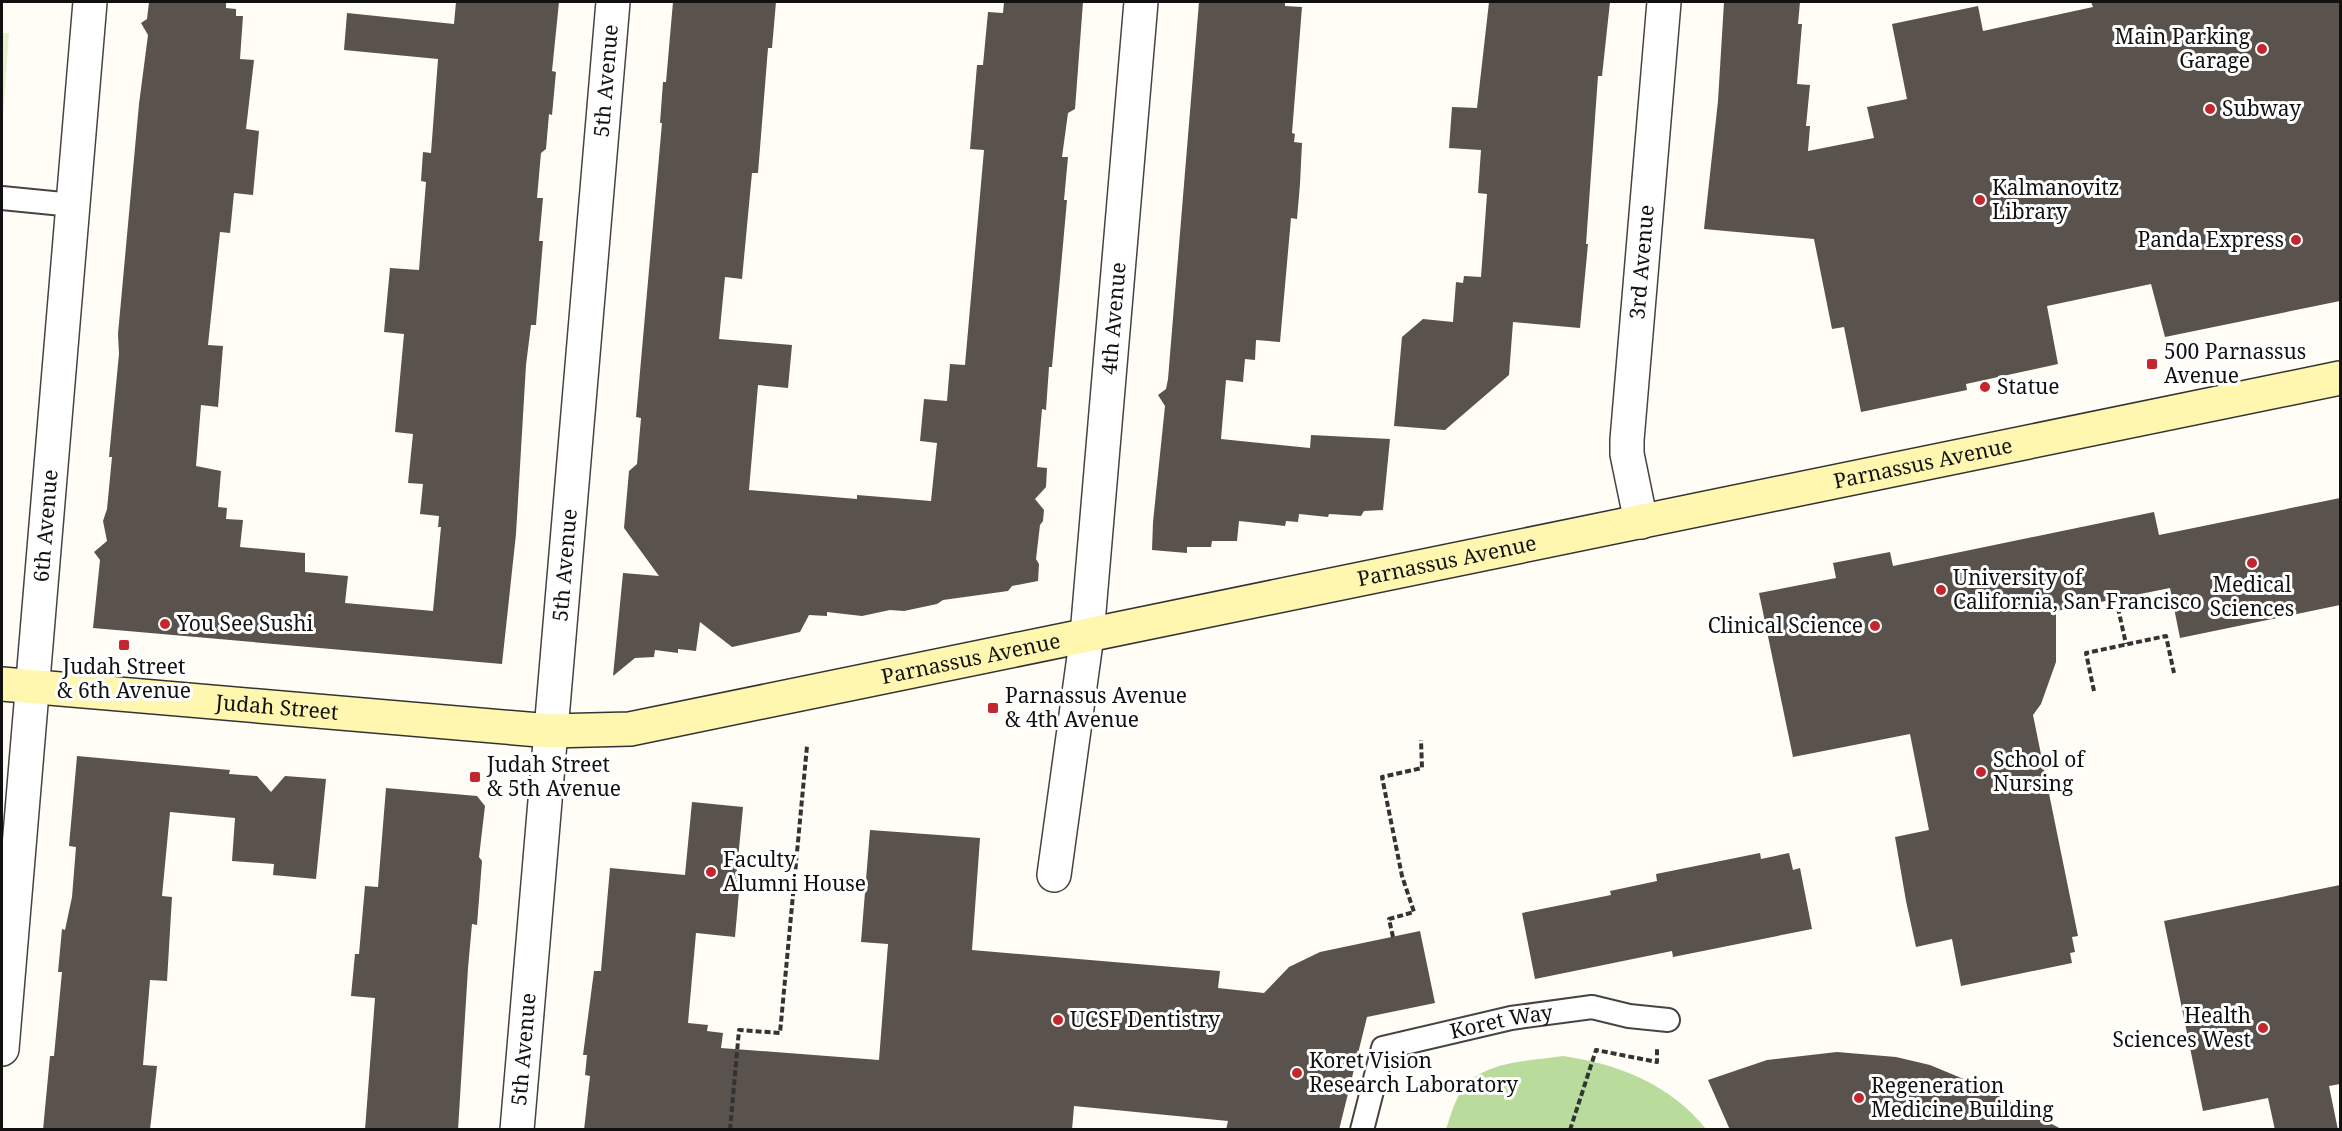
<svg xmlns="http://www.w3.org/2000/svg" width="2342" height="1131" font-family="'Noto Serif',serif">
	<rect width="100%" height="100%" fill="#fffdf5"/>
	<path fill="#b9dc9c" d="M1563 1056C1619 1064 1671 1085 1706 1129H1446C1451 1115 1455 1098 1465 1086 1487 1060 1533 1061 1563 1056Z"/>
	<path fill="#e6f2cf" d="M2 33H9L3 118H2Z"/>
	<g fill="#5a524d">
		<path d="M149 2H226V8L236 9V16H243L240 59 254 60 246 129 259 131 253 195 234 193 230 233 220 232 208 345 223 346 218 407 201 405 196 466 221 471 218 507 227 508 226 519 243 520 240 547 305 553V572L348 576 345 603 433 611 441 527H438L439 516 420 514 423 484 408 483 413 434 395 432 404 334 384 332 390 268 419 270 426 182 421 181 423 152 431 153 438 59 344 50 347 13 454 24 456 2H559L552 71 556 72 552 115 549 114 546 149 541 153 537 198H543L539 241H543L536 325H531L526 365 516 534 502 664 93 628 100 560 94 552 107 541 103 521 107 509 112 457H109L119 354 118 334 139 104 148 35 141 23 147 19Z"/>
		<path d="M673 2H776L772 48H768L758 173H752L742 279 725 277 719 339 792 345 788 388 758 385 749 490 857 499V495L931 501 937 443 920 441 924 399 947 401 950 364 965 365 984 150 970 149 977 65H983L988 12 1003 13 1004 2H1083L1075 109 1068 113 1062 157H1068L1064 200H1067L1052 367H1049L1046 410 1042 409 1037 467 1047 468 1046 487 1035 499 1044 510 1043 521 1040 525 1036 559 1039 564 1038 581 1012 586 1008 591 943 600 937 604 904 611 890 610 862 616 827 612V616L809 615 800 632 732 647 700 622 696 651 678 649V653L655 650 654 657 635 658 613 676 623 573 659 576 624 528 629 471 637 464 641 418 636 417 662 123H660L663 82H666Z"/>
		<path d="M1199 2H1285V6L1302 7 1292 133 1295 134 1294 142 1302 143 1300 184 1297 219 1291 218 1280 342 1256 340 1255 360 1245 359 1243 382 1226 380 1221 439 1310 448 1311 435 1390 439 1383 510 1364 511 1361 516 1329 514 1328 517 1299 514 1298 522 1286 521 1285 526 1239 521 1237 541H1212L1211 547H1187V553L1152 550 1153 522 1165 406 1158 395 1166 389 1168 379Z"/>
		<path d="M1489 2H1610L1602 76H1598L1586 244H1588L1580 328 1513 322 1509 375 1445 430 1394 426 1402 337 1423 319 1453 322 1456 282 1463 283 1464 276 1481 277 1487 194 1478 193 1481 150 1449 148 1452 107 1477 108Z"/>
		<path d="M1724 2H1800L1798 24H1802L1797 84 1810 85 1806 126H1810L1808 151 1874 138 1867 107 1907 99 1892 24 1978 6 1983 31 2093 7 2091 2H2340V301L2165 337 2151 284 2047 306 2058 364 1966 384 1967 390 1861 412 1844 327 1832 329 1814 239 1704 229 1718 101Z"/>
		<path d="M2340 498V605L2180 638 2170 588 2056 611V662L2041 704 2033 715 2078 936 2072 937 2075 952 2070 953 2072 963 1961 986 1952 939 1916 947 1906 901 1895 837 1929 830 1910 734 1793 757 1759 593 1836 578 1833 563 1890 552 1893 566 2154 512 2159 535Z"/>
		<path d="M77 756 230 770 229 774 257 776 271 792 285 776 326 779 316 879 273 875 274 864 232 861 235 818 170 812 162 896 172 897 167 981 150 980 143 1065 157 1066 150 1130H43L50 1056H54L62 972H58L62 929 65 930 72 897 76 847 69 846Z"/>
		<path d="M386 788 477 796 485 806 479 857 482 861 477 925 472 924 468 968 458 1130H365L375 998 351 996 355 954H359L365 886 378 887Z"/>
		<path d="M692 802 743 807 736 880H740L735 937 696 933 688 1023 708 1025 707 1031 723 1033 721 1048 879 1060 888 944 861 942 870 830 980 838 972 950 1220 971 1218 988 1264 993 1289 967 1320 952 1420 931 1435 1003 1367 1017 1339 1130H1226L1228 1121 1074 1106 1072 1130H584L590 1076 585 1075 587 1055H583L594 971H601L610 868 685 875Z"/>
		<path d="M1760 853 1761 859 1789 853 1793 870 1800 868 1812 929 1673 957 1672 951 1535 979 1522 913 1611 895 1610 891 1657 881 1656 874Z"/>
		<path d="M2340 885V1084L2329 1086 2338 1130H2275L2268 1098 2203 1111 2164 921Z"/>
		<path d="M1837 1052 1896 1057 1930 1065 1978 1085 2063 1130H1730L1708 1080 1767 1060Z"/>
	</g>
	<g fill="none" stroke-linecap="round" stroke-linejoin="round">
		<g stroke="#444" stroke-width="26">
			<g id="lane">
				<path d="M2 198 73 205"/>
				<path id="s1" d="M1362 1130 1383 1048 1511 1018 1592 1007 1629 1016 1668 1020"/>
			</g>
		</g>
		<g stroke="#444" stroke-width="36">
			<g id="street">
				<path id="s2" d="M1641 522 1627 454V440L1664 2"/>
				<path id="s3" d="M1054 875 1087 635 1141 2"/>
				<path id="s4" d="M2 1049 90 2"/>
				<path id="s5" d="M517 1130 613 2"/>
			</g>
		</g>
		<g stroke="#333" stroke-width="36">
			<g id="secondary">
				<path id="s6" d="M2 684 551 731 630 729 2340 378"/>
			</g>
		</g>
		<g stroke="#333" stroke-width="4" stroke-dasharray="6 3" stroke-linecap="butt">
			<path d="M2116 599 2126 644"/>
			<path d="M2094 691 2086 653 2166 636 2174 673"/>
			<path d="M1393 937 1389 919 1414 912 1402 876 1382 777 1422 768 1421 740"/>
			<path d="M730 1130 739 1030 780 1033 807 746"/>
			<path d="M1570 1130 1596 1050 1657 1062V1049"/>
		</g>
		<use href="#lane" stroke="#fff" stroke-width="22"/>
		<use href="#street" stroke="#fff" stroke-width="33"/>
		<use href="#secondary" stroke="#fff6b0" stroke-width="33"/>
	</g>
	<g fill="#c4262e" stroke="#fff" stroke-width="2">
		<circle cx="2262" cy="49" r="6"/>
		<circle cx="2210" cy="109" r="6"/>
		<circle cx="1980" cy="200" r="6"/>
		<circle cx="2296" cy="240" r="6"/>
		<rect x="2146" y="358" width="12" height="12" rx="3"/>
		<circle cx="1985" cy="387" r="6"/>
		<circle cx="2252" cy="563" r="6"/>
		<circle cx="1941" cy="590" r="6"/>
		<circle cx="165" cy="624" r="6"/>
		<circle cx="1875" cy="626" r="6"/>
		<rect x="118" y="639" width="12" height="12" rx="3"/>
		<rect x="987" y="702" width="12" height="12" rx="3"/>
		<circle cx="1981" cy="772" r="6"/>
		<rect x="469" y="771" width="12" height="12" rx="3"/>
		<circle cx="711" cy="872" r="6"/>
		<circle cx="1058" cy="1020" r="6"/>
		<circle cx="2263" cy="1028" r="6"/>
		<circle cx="1297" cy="1073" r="6"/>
		<circle cx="1859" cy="1098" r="6"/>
	</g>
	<g text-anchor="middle" stroke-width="6" stroke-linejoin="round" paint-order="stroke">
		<g font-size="21" fill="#111" stroke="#fff" text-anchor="start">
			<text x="2250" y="44" text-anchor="end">Main Parking<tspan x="2250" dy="24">Garage</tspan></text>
			<text x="2222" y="116">Subway</text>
			<text x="1992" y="195">Kalmanovitz<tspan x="1992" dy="24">Library</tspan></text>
			<text x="2284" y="247" text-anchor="end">Panda Express</text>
			<text x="2164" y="359">500 Parnassus<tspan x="2164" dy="24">Avenue</tspan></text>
			<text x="1997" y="394">Statue</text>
			<text x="1953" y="585">University of<tspan x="1953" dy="24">California, San Francisco</tspan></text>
			<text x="2252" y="592" text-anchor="middle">Medical<tspan x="2252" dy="24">Sciences</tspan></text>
			<text x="177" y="631">You See Sushi</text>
			<text x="1863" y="633" text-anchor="end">Clinical Science</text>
			<text x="124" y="674" text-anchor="middle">Judah Street<tspan x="124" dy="24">&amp; 6th Avenue</tspan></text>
			<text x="1005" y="703">Parnassus Avenue<tspan x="1005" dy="24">&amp; 4th Avenue</tspan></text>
			<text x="1993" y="767">School of<tspan x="1993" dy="24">Nursing</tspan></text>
			<text x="487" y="772">Judah Street<tspan x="487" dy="24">&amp; 5th Avenue</tspan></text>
			<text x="723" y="867">Faculty<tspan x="723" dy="24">Alumni House</tspan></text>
			<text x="2251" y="1023" text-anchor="end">Health<tspan x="2251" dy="24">Sciences West</tspan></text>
			<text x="1070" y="1027">UCSF Dentistry</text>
			<text x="1309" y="1068">Koret Vision<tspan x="1309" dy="24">Research Laboratory</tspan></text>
			<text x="1871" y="1093">Regeneration<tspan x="1871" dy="24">Medicine Building</tspan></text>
		</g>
		<g font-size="21" fill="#111" stroke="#fff">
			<text dy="7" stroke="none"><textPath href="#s5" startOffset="1053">5th Avenue</textPath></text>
			<text dy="7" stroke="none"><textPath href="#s2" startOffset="262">3rd Avenue</textPath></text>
			<text dy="7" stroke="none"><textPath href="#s3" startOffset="560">4th Avenue</textPath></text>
			<text dy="7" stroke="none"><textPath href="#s6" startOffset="1950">Parnassus Avenue</textPath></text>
			<text dy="7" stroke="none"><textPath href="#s4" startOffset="525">6th Avenue</textPath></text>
			<text dy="7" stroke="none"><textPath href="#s6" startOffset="1464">Parnassus Avenue</textPath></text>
			<text dy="7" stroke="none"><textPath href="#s5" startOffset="567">5th Avenue</textPath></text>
			<text dy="7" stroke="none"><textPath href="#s6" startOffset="978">Parnassus Avenue</textPath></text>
			<text dy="7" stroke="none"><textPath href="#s6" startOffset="276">Judah Street</textPath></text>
			<text dy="7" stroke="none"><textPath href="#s1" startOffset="206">Koret Way</textPath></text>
			<text dy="7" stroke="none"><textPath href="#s5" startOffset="81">5th Avenue</textPath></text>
		</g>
	</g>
	<rect width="2342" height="1131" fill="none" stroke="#111111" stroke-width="6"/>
</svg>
